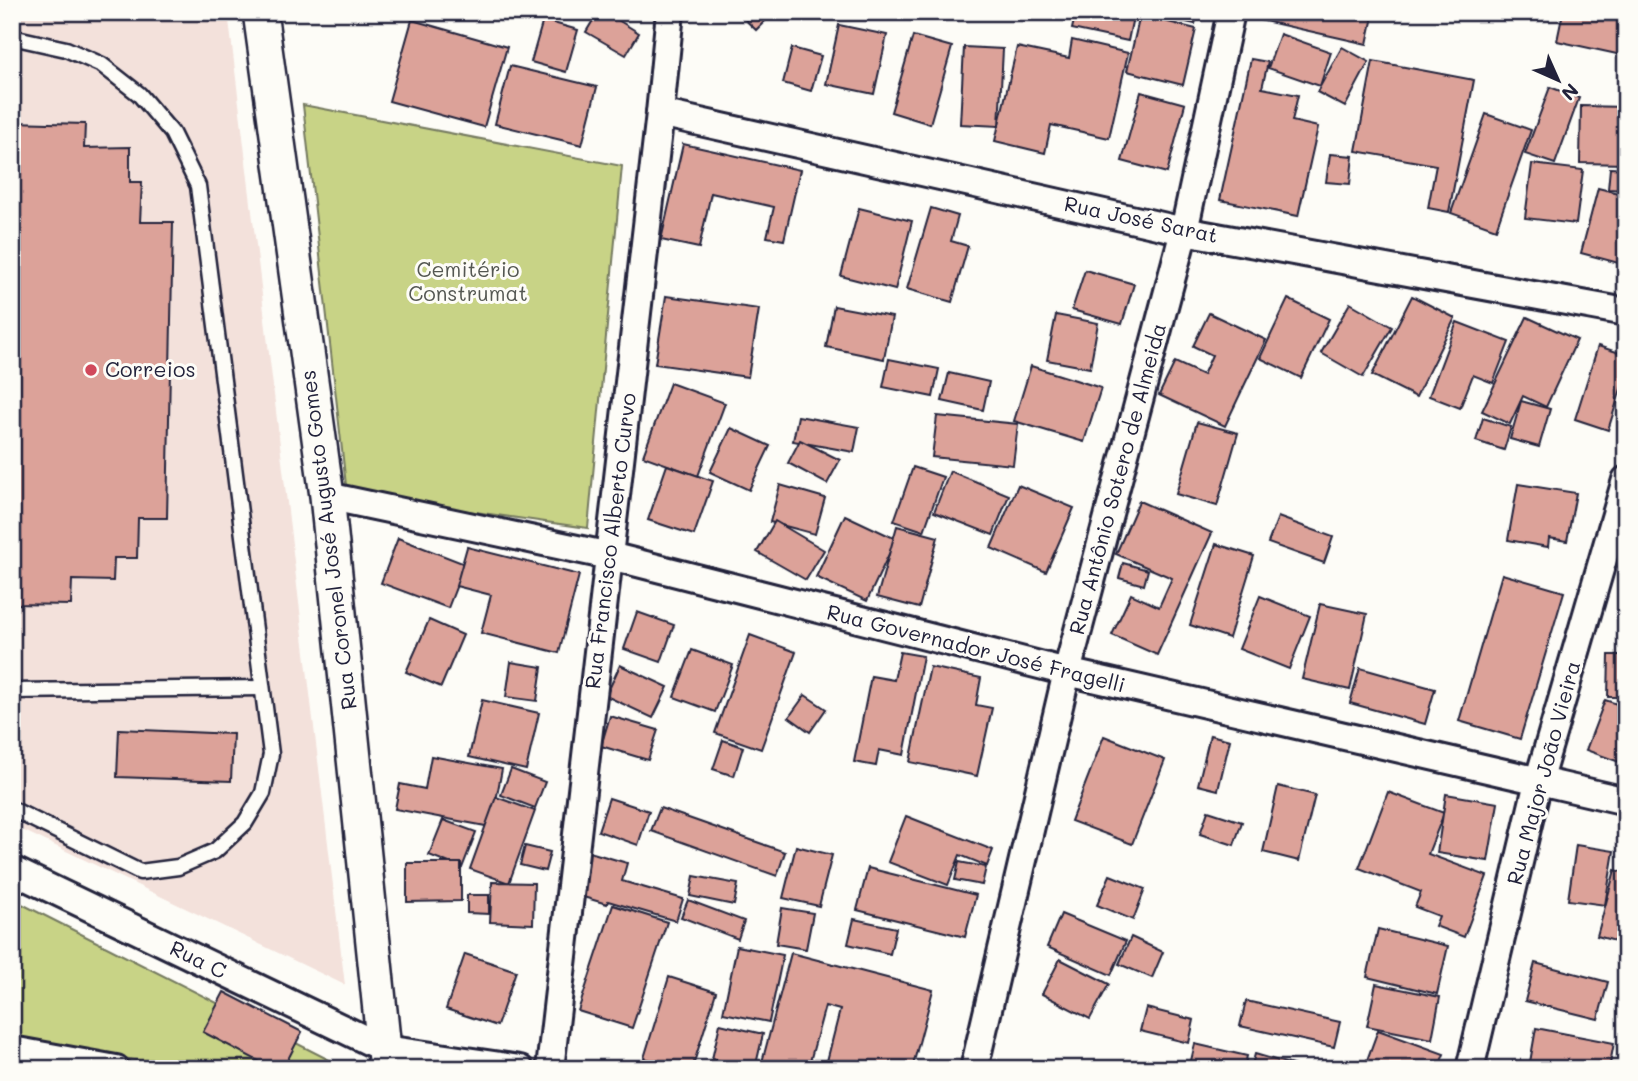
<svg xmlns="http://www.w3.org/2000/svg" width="1638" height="1081" font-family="Mali,sans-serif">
	<rect width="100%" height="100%" fill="#fdfcf7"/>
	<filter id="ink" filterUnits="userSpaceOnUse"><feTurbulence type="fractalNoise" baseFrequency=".0143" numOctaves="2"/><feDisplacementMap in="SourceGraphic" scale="14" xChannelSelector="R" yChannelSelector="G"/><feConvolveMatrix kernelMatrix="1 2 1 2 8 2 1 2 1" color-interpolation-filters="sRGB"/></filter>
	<g filter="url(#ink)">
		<path fill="#f3e1db" d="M12 12H228L345 985 12 825Z"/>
		<g fill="#c8d386" stroke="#757a60" stroke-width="2">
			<path d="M303 105 622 166 588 528 347 494Z"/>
			<path d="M12 899 347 1069H185L12 1038Z"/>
		</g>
		<g fill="#dca299" stroke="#22223b" stroke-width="2">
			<path d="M598 12H605L639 33 626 55 586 32Z"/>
			<path d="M737 12H772L773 13 756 30Z"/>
			<path d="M1076 12H1134L1128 41 1072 29Z"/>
			<path d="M1142 12H1198L1195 24Z"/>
			<path d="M1257 12H1374L1367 44 1255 19Z"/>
			<path d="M1563 12H1626V56L1557 41Z"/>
			<path d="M1140 15 1196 29 1183 85 1127 71Z"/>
			<path d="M412 20 507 47 484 127 389 101Z"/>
			<path d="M543 20 578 30 566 72 531 62Z"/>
			<path d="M839 25 887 35 874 94 826 84Z"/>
			<path d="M1280 34 1331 52 1320 86 1268 68Z"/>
			<path d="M913 36 952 47 930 124 891 112Z"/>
			<path d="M1072 40 1128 53 1109 138 1051 125 1045 153 995 141 1017 47 1069 58Z"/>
			<path d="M964 47 1003 49 999 126 960 124Z"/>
			<path d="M1342 47 1369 62 1345 107 1317 92Z"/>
			<path d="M792 48 821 56 811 91 783 83Z"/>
			<path d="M1251 59 1268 62 1262 88 1298 95 1292 121 1318 127 1298 216 1220 200Z"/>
			<path d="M1373 61 1474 80 1449 212 1428 208 1436 165 1356 151Z"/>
			<path d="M510 66 597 87 582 145 495 124Z"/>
			<path d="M1550 87 1579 98 1555 164 1525 154Z"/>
			<path d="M1141 92 1185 104 1167 173 1122 161Z"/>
			<path d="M1581 106 1626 107V164L1580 163Z"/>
			<path d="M1486 114 1531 130 1496 229 1451 213Z"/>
			<path d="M12 122 85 124 84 148 130 147V182H142L140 222H173L167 518H138L137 558H114L113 581 72 580 71 605 12 604Z"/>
			<path d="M683 144 800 170 784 240 767 237 774 207 711 193 699 248 661 240Z"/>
			<path d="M1330 154 1353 156 1350 184 1326 182Z"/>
			<path d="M1532 164 1583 170 1576 224 1525 218Z"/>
			<path d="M1610 168 1626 169V190L1608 189Z"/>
			<path d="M1598 188 1626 195V265L1581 253Z"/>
			<path d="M859 208 912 221 895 290 841 276Z"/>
			<path d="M931 208 958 216 951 241 968 246 952 302 907 289Z"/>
			<path d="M1085 270 1134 284 1122 324 1072 310Z"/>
			<path d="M666 296 759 309 748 377 655 364Z"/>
			<path d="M1412 296 1455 318 1416 397 1372 375Z"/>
			<path d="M1288 299 1329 319 1301 378 1260 358Z"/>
			<path d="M1350 303 1392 327 1363 377 1321 353Z"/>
			<path d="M834 306 892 317 884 359 826 347Z"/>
			<path d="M1209 313 1266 340 1225 426 1159 395 1175 362 1203 375 1212 355 1193 346Z"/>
			<path d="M1056 315 1098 323 1090 368 1047 360Z"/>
			<path d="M1527 317 1577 340 1546 407 1523 396 1510 424 1482 411Z"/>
			<path d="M1457 322 1509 342 1493 383 1473 375 1460 408 1429 396Z"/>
			<path d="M1598 346 1626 355V373L1608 430 1575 419Z"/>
			<path d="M889 359 939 369 933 397 883 387Z"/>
			<path d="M1031 366 1101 388 1084 442 1014 421Z"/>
			<path d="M949 373 989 382 983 410 942 401Z"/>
			<path d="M670 383 725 403 698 476 643 456Z"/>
			<path d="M1521 401 1550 409 1539 447 1510 439Z"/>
			<path d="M798 416 859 427 854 452 793 441Z"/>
			<path d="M937 416 1018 424 1013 465 932 457Z"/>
			<path d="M1483 418 1511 427 1504 450 1476 441Z"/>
			<path d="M1197 422 1238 433 1217 506 1176 494Z"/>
			<path d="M731 428 770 446 749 490 710 472Z"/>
			<path d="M800 440 840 460 827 484 788 463Z"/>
			<path d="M667 465 713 481 694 535 648 520Z"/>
			<path d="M913 467 943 477 924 531 894 521Z"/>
			<path d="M950 471 1009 495 993 535 934 512Z"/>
			<path d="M1518 484 1576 493 1567 541 1549 538 1548 547 1508 540Z"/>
			<path d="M780 485 825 498 815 534 770 522Z"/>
			<path d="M1018 485 1074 508 1046 572 991 548Z"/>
			<path d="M1139 501 1212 533 1157 655 1112 635 1131 594 1159 607 1172 578 1116 554Z"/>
			<path d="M845 515 896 539 867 601 816 577Z"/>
			<path d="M1278 517 1333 537 1324 563 1268 543Z"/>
			<path d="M775 521 824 550 806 580 757 552Z"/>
			<path d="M897 526 938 537 919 608 877 597Z"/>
			<path d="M398 538 465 564 448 608 381 583Z"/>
			<path d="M1216 544 1254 556 1229 638 1190 625Z"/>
			<path d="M467 547 579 575 559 653 481 633 491 595 456 586Z"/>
			<path d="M1123 563 1148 570 1144 585 1119 578Z"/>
			<path d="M1502 574 1564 592 1520 739 1459 721Z"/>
			<path d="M1260 596 1310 616 1289 669 1239 649Z"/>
			<path d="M1320 604 1367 614 1350 690 1302 679Z"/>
			<path d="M637 612 674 625 661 662 624 649Z"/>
			<path d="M429 620 463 635 441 687 406 672Z"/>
			<path d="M750 635 796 652 761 749 715 733Z"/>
			<path d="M692 650 733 665 715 712 674 697Z"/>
			<path d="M900 652 923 656 904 755 879 750 876 766 854 762 871 676 894 680Z"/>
			<path d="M1609 655H1626V697H1608Z"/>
			<path d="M511 662 542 667 537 701 506 697Z"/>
			<path d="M620 665 668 687 653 718 606 696Z"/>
			<path d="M930 667 981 678 976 705 992 708 977 776 910 762Z"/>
			<path d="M1360 668 1435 689 1425 724 1350 703Z"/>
			<path d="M805 695 826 709 810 732 789 717Z"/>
			<path d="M482 700 539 713 526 770 469 757Z"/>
			<path d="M1605 700 1626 707 1625 764 1586 750Z"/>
			<path d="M610 716 658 730 648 760 601 746Z"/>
			<path d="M119 729 233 734 231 781 117 777Z"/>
			<path d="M1210 735 1230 740 1218 790 1198 785Z"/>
			<path d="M1104 736 1165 760 1132 844 1071 821Z"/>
			<path d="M723 740 743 747 734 776 713 769Z"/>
			<path d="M431 756 502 769 491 827 395 809 400 784 425 789Z"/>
			<path d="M511 769 545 782 535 808 501 795Z"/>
			<path d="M1278 786 1315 795 1299 861 1263 852Z"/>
			<path d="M1388 792 1444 813 1428 854 1487 876 1464 937 1435 926 1439 916 1415 907 1421 892 1359 868Z"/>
			<path d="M1446 794 1498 803 1488 861 1437 853Z"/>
			<path d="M496 797 535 811 509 883 470 869Z"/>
			<path d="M609 798 649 811 638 845 598 831Z"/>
			<path d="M660 808 785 852 777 876 651 831Z"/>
			<path d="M1208 811 1242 822 1234 845 1200 834Z"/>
			<path d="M906 816 993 850 987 866 960 855 948 885 888 862Z"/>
			<path d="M443 820 476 832 462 868 429 855Z"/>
			<path d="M1576 845 1614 851 1605 905 1568 900Z"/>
			<path d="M525 846 550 852 545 871 520 865Z"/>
			<path d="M796 846 832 855 819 906 783 898Z"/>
			<path d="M586 851 627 863 622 881 683 899 676 921 608 901 607 904 573 894Z"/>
			<path d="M959 862 986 867 982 885 955 880Z"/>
			<path d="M407 863H461V901L407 902Z"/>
			<path d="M868 868 976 895 965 937 857 910Z"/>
			<path d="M1615 870 1626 873V944L1597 936Z"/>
			<path d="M1110 875 1145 889 1133 920 1097 905Z"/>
			<path d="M694 876 738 884 734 905 690 896Z"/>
			<path d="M492 882 534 883 533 924 490 922Z"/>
			<path d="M467 895H489V914L467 913Z"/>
			<path d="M688 900 744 921 738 939 681 917Z"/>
			<path d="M613 905 667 922 632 1028 578 1011Z"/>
			<path d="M782 908 813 913 806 949 776 944Z"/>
			<path d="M1061 914 1126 941 1111 975 1047 947Z"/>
			<path d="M854 919 896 928 890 954 848 944Z"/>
			<path d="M1378 929 1448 946 1437 994 1367 977Z"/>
			<path d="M1131 937 1163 952 1152 978 1119 964Z"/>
			<path d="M737 946 783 955 769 1022 723 1013Z"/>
			<path d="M791 953 933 990 912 1069H825L840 1010 825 1006 808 1069H772L761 1066Z"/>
			<path d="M465 954 516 971 497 1026 446 1009Z"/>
			<path d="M1060 959 1109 984 1090 1019 1042 994Z"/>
			<path d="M1535 963 1608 982 1598 1019 1525 1001Z"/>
			<path d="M669 977 716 992 692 1069H680L644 1058Z"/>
			<path d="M1376 984 1440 997 1432 1039 1367 1026Z"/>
			<path d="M224 992 302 1032 283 1069H274L203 1032Z"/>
			<path d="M1246 1001 1340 1022 1334 1047 1240 1026Z"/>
			<path d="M1146 1008 1194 1020 1189 1043 1140 1031Z"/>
			<path d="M720 1024 763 1034 755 1069 712 1059Z"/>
			<path d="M1536 1028 1614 1043 1609 1069 1529 1068Z"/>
			<path d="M1378 1030 1444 1054 1438 1069H1382L1366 1063Z"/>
			<path d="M1195 1044 1247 1056 1244 1069H1189Z"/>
			<path d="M1255 1054 1306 1069H1251Z"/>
		</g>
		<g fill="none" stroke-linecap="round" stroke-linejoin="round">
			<g stroke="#22223b" stroke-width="19">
				<g id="service">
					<path d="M12 37 66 49 102 65 139 94 172 133 198 186 271 754 263 793 245 823 215 851 178 867 140 872 12 809"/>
					<path d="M12 691 262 688"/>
				</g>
			</g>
			<g stroke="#22223b" stroke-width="32">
				<g id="minor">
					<path d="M660 113 1184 231 1626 312"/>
					<path d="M327 496 610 556 1067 672 1626 801"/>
					<path d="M12 870 385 1049 520 1069"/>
					<path d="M12 1050 116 1069"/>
					<path d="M550 1069 660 113 670 12"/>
					<path d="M974 1069 1067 672 1184 231 1231 12"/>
					<path d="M1470 1069 1538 782 1626 480"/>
				</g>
			</g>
			<g stroke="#22223b" stroke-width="38">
				<path id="tertiary" d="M260 12 327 496 386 1069"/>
			</g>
			<use href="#service" stroke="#fdfcf7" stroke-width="14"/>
			<use href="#minor" stroke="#fdfcf7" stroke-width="26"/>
			<use href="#tertiary" stroke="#fdfcf7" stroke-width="33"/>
		</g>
	</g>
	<circle fill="#d1495b" stroke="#fdfcf7" stroke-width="2.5" cx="91" cy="370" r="7"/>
	<g text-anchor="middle" stroke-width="6" stroke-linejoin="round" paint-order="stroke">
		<g font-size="21" fill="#22223b" stroke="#fdfcf7">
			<text transform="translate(1141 220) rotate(12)" y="7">Rua José Sarat</text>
			<text transform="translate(1118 479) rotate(-75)" y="7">Rua Antônio Sotero de Almeida</text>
			<text transform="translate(329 540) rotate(-97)" y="7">Rua Coronel José Augusto Gomes</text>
			<text transform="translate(611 541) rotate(-83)" y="7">Rua Francisco Alberto Curvo</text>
			<text transform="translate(976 649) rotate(14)" y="7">Rua Governador José Fragelli</text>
			<text transform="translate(1544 773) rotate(-75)" y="7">Rua Major João Vieira</text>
			<text transform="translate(198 960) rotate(26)" y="7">Rua C</text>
		</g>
		<g font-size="21" fill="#545752" stroke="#fdfcf7">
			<text x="468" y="277">Cemitério<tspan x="468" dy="24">Construmat</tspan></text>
		</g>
		<g font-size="21" fill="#22223b" stroke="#fdfcf7" text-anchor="start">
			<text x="105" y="377">Correios</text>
		</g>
	</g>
	<rect width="1638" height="1081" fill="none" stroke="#fdfcf7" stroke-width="42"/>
	<rect x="21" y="21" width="1596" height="1039" fill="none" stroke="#22223b" stroke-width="2.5" filter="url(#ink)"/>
	<g transform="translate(1558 80) rotate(135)" stroke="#fdfcf7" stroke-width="5" paint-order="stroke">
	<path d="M0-5L12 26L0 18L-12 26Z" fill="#22223b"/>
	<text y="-10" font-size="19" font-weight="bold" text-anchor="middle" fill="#22223b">N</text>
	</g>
</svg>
